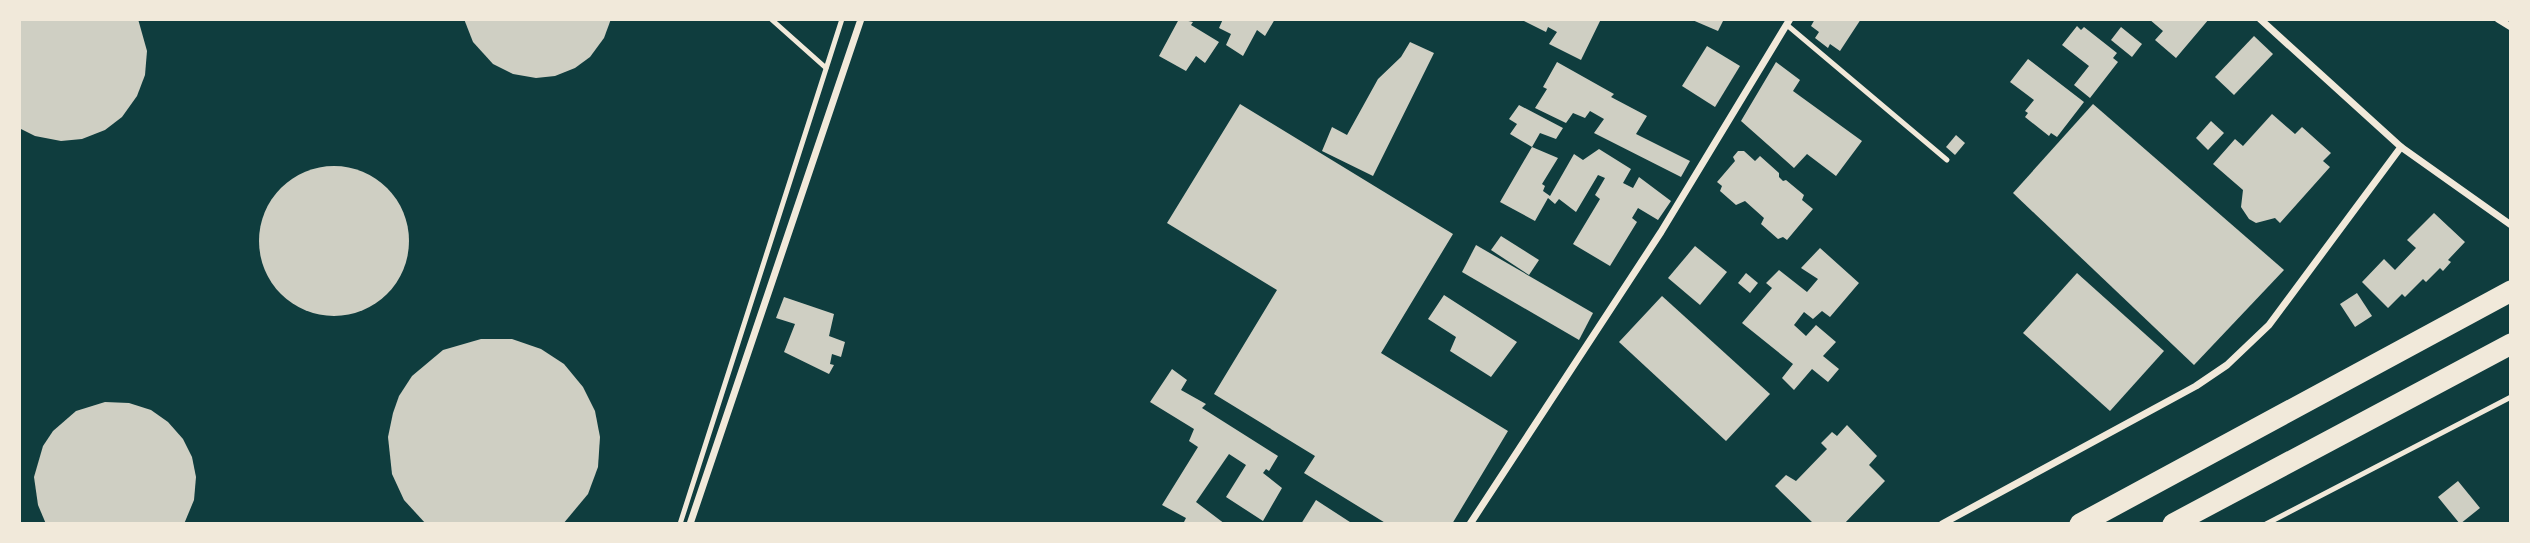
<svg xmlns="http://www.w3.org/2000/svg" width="2530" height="543" font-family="'PT Sans',sans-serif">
	<rect width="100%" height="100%" fill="#0f3d3e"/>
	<g fill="#cfcfc3">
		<path d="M19 19H138L147 51 145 75 137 96 122 117 105 130 82 139 61 141 35 136 19 128Z"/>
		<path d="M464 19H611L604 38 590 57 575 68 555 76 536 78 513 74 493 64 473 42Z"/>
		<path d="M1179 19 1193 22 1191 25 1219 42 1205 63 1196 56 1186 71 1159 56Z"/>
		<path d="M1223 19H1275L1265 36 1257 30 1243 56 1226 45 1231 34 1219 28Z"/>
		<path d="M1520 19H1601L1581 60 1549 44 1557 32 1548 27 1546 32Z"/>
		<path d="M1690 19H1724L1718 31Z"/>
		<path d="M1815 19H1861L1840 51 1830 44 1828 48 1815 38 1819 32 1811 26Z"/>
		<path d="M2149 19H2209L2176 58 2155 40 2163 31Z"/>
		<path d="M2077 26 2081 30 2084 27 2117 53 2113 58 2118 62 2090 98 2074 85 2089 66 2062 45Z"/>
		<path d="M2121 27 2142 44 2132 57 2111 40Z"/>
		<path d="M2254 36 2273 54 2234 95 2215 77Z"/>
		<path d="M1410 42 1434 53 1373 176 1322 151 1332 127 1347 135 1378 79 1401 57Z"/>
		<path d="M1707 46 1740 66 1715 107 1682 86Z"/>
		<path d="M2028 59 2084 102 2057 137 2051 133 2049 136 2025 117 2028 113 2025 111 2034 100 2010 82Z"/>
		<path d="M1557 62 1614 94 1611 97 1647 116 1636 134 1690 161 1681 177 1594 133 1604 119 1590 111 1585 118 1573 113 1566 123 1535 108 1547 89 1543 87Z"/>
		<path d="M1776 62 1800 80 1793 91 1862 141 1836 176 1807 154 1794 168 1741 121Z"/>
		<path d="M1240 104 1453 234 1381 353 1508 431 1452 524H1387L1304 473 1315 456 1214 394 1277 290 1167 223Z"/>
		<path d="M2093 104 2284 270 2194 365 2013 193Z"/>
		<path d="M1519 105 1563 128 1556 139 1540 133 1532 147 1510 134 1517 124 1509 119Z"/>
		<path d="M2272 114 2295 134 2302 127 2331 153 2323 161 2330 167 2280 223 2275 218 2256 223 2249 219 2241 207 2243 190 2213 164 2235 139 2243 146Z"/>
		<path d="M2211 121 2224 133 2208 150 2196 138Z"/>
		<path d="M1956 135 1965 143 1955 155 1946 147Z"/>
		<path d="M1532 147 1558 158 1542 184 1545 186 1543 191 1550 196 1574 154 1583 160 1599 149 1631 169 1623 183 1633 188 1639 177 1671 201 1658 220 1638 208 1632 218 1637 222 1610 266 1573 244 1600 199 1595 195 1605 178 1598 175 1576 212 1559 199 1555 204 1548 198 1535 221 1500 202Z"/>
		<path d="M1738 151H1744L1755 161 1760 156 1779 173V177L1783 181 1786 180 1804 195 1802 200 1813 209 1787 240 1783 237 1778 239 1761 224 1764 218 1745 201 1736 205 1720 191 1722 186 1717 182 1735 161 1733 157Z"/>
		<circle cx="334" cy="241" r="75"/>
		<path d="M2434 213 2465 242 2448 260 2451 262 2443 271 2440 268 2426 282 2423 279 2405 297 2402 294 2388 308 2362 282 2384 259 2395 270 2416 248 2407 240Z"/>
		<path d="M1501 236 1539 260 1529 275 1491 250Z"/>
		<path d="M1476 245 1593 313 1579 340 1462 272Z"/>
		<path d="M1695 246 1727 272 1700 305 1668 278Z"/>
		<path d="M1820 248 1859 283 1830 317 1822 311 1813 319 1804 312 1794 325 1806 336 1816 325 1836 342 1823 356 1839 369 1828 382 1812 369 1794 390 1782 378 1793 364 1742 323 1772 288 1766 283 1779 270 1807 292 1818 279 1801 268Z"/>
		<path d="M1746 273 1758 283 1750 293 1738 283Z"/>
		<path d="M2077 273 2164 351 2110 411 2023 333Z"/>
		<path d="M2357 293 2372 316 2355 327 2340 304Z"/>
		<path d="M1444 295 1517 342 1491 377 1450 351 1456 337 1428 319Z"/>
		<path d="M1662 296 1770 394 1726 441 1619 342Z"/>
		<path d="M784 297 834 314 829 336 845 342 841 357 832 354 830 364 834 365 829 374 784 352 795 324 776 318Z"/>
		<path d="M481 339H512L541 349 564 364 583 387 595 411 600 437 598 467 588 494 563 524H426L404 500 392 474 388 437 393 413 399 396 412 376 443 350Z"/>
		<path d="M1172 369 1187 380 1181 390 1206 404 1202 408 1278 456 1269 471 1266 469 1263 473 1282 488 1263 521 1226 497 1246 465 1229 454 1196 502 1225 524H1187L1184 522 1186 518 1162 505 1198 447 1189 441 1194 429 1150 402Z"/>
		<path d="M105 402 129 403 151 410 168 422 183 439 192 457 196 477 194 500 184 524H46L38 505 34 477 43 446 53 431 76 411Z"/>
		<path d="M1847 425 1877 456 1869 465 1885 481 1844 524H1814L1775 486 1786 475 1796 481 1827 449 1821 443 1832 432 1837 436Z"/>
		<path d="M2458 481 2480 508 2460 524 2438 497Z"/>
		<path d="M1316 500 1353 524H1301Z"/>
	</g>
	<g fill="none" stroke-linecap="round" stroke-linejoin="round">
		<g stroke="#f1e9da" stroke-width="5">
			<path d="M771 19 826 68"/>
			<path d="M1787 25 1947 160"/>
			<path d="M680 524 842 19"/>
			<path d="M2266 524 2511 397"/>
		</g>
		<g stroke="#f1e9da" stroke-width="7">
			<path d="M2260 19 2401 147 2511 225"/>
			<path d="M2498 19 2511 27"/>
			<path d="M690 524 861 19"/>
			<path d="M1470 524 1661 232 1790 19"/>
			<path d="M1942 524 2196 386 2227 365 2269 325 2401 147"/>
		</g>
		<g stroke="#f1e9da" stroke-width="21">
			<path d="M2080 524 2511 291"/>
			<path d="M2173 524 2511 344"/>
		</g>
	</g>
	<rect width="2530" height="543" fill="none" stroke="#f1e9da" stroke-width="42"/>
</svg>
